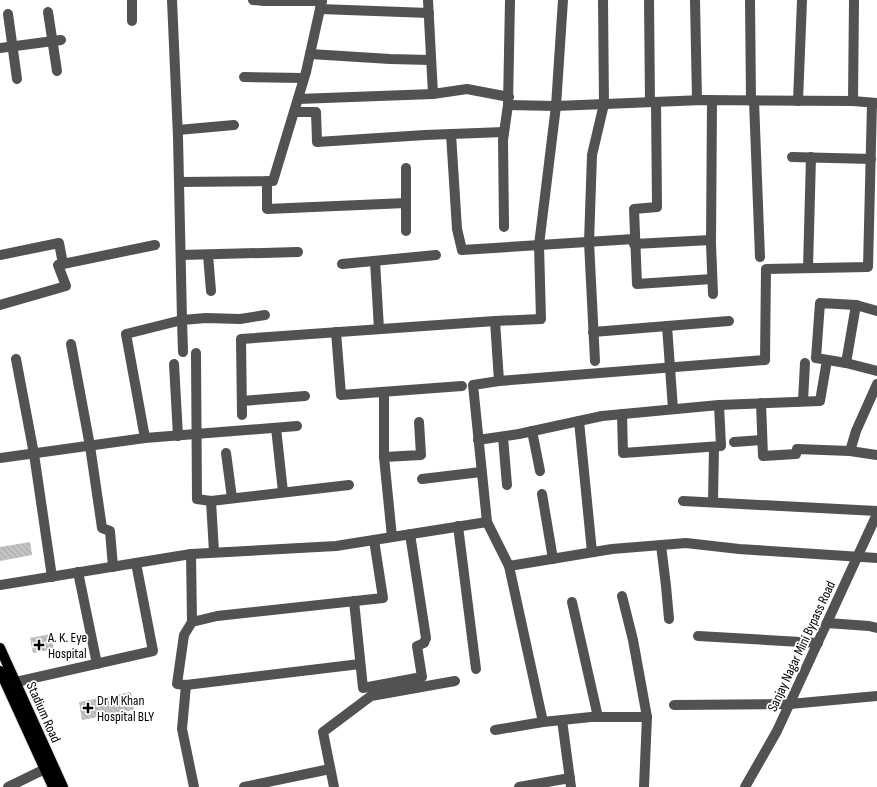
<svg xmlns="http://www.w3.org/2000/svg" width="877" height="787" font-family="'Sofia Sans Condensed',sans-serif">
	<defs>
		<pattern id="building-back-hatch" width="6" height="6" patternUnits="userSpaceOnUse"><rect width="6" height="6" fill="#c2c2c2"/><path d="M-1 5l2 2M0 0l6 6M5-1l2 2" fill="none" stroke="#a5a5a5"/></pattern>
	</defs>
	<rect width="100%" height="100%" fill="#fff"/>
	<g fill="url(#building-back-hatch)">
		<path d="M30 542 32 555 0 561V547Z"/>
		<path d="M51 634 54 649 33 653 30 638Z"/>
		<path d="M131 692 134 710 82 720 79 702Z"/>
	</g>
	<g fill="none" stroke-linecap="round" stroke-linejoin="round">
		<g stroke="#dbdbdb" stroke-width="12">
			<g id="major">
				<path d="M0 648 63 787"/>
				<path d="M0 671 53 787"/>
			</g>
		</g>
		<g stroke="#525252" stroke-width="10">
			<path d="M253 0 264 1H322"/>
			<path d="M428 0 433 94"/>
			<path d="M649 0 650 102"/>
			<path d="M695 0 697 100"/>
			<path d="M750 0 751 100"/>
			<path d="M320 9 429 13"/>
			<path d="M48 12 57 71"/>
			<path d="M8 14 17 79"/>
			<path d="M132 21V0"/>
			<path d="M0 48 61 40"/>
			<path d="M310 54 390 59 430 60"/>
			<path d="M244 77 304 78"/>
			<path d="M298 99 433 94 467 89 509 97"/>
			<path d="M712 100 711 244 713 294"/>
			<path d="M754 101 760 257"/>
			<path d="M798 101 802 0"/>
			<path d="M853 101 854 0"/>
			<path d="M656 102 657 207 634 209 637 284 712 279"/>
			<path d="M508 105 556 106 703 100 853 101 877 103"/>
			<path d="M294 112H316L317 142 425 135 504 132"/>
			<path d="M178 130 234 125"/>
			<path d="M451 134 457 229 462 250 634 239"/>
			<path d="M792 157 871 159"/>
			<path d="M406 168V231"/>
			<path d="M267 181V209L406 203"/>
			<path d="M179 182 273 181 306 72 322 0"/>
			<path d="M504 227 503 140 508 105 510 0"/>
			<path d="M634 244 711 240"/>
			<path d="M0 255 59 243 63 264"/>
			<path d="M181 255 298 252"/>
			<path d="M208 255 211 291"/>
			<path d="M375 261 379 329"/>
			<path d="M342 264 436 255"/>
			<path d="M808 268 811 157"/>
			<path d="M0 305 66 286 58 265 155 245"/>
			<path d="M877 311 856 305 820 303 816 358 846 363 877 371"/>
			<path d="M495 321 499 381 473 385 487 522 509 566 543 722"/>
			<path d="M667 326 673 409"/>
			<path d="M336 332 341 395 462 386"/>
			<path d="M593 332 729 321"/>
			<path d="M71 344 90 446 102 528 110 531 113 567"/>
			<path d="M183 352 182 320 206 318 240 319 265 315"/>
			<path d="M196 353 197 499 211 501"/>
			<path d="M16 359 34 454 52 577"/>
			<path d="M595 361 589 242 592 155 604 104 603 0"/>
			<path d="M846 363 856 305"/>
			<path d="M174 364 178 436"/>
			<path d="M499 381 765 360 766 269 868 267 872 103"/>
			<path d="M384 392V457L392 537"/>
			<path d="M242 401 305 396"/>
			<path d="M803 401 805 363"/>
			<path d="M761 403 763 456 796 454 797 449 850 451 877 455"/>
			<path d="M622 414 623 453 721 446 719 405"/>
			<path d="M242 415 241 339 495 321 541 319 539 245 556 106 563 0"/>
			<path d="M579 421 592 552"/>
			<path d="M276 428 283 492"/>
			<path d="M532 431 540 471"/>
			<path d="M503 437 507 485"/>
			<path d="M145 438 126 334 182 320 178 137 172 0"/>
			<path d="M478 440 519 434 602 416 719 405 820 401 827 360"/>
			<path d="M734 442 762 440"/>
			<path d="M850 451 856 431 877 384"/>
			<path d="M226 453 232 498"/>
			<path d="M384 457 421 455 419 422"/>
			<path d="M0 458 145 438 297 426"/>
			<path d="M422 479 481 472"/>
			<path d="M542 494 553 559"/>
			<path d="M683 501 877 511"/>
			<path d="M713 501 714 447"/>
			<path d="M458 526 476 669"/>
			<path d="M661 545 666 586 669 619"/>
			<path d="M214 552 211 501 349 485"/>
			<path d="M191 554 192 622"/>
			<path d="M509 566 612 549 686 543 739 549 877 558"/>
			<path d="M78 572 97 664"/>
			<path d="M0 585 191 554 336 546 487 522"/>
			<path d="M622 596 633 640 647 717 644 787"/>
			<path d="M354 601 363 688 422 677 417 646 424 643 426 638 410 534"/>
			<path d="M572 602 598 717"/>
			<path d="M827 623 869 626 877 628"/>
			<path d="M698 636 818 643"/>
			<path d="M360 664 186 685 177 684 184 635 192 622 217 616 383 598 374 540"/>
			<path d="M16 682 153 651 136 563"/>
			<path d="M186 685 182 729 194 787"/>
			<path d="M674 705 790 704 877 696"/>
			<path d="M562 720 571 787"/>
			<path d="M495 730 543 722 591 717H647"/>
			<path d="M8 787 45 769"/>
			<path d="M244 787 330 769"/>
			<path d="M334 787 323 732 371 696 455 681"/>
			<path d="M519 787 570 778"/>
			<path d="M745 787 777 731 877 514"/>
		</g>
		<use href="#major" stroke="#000" stroke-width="10"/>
	</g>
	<g fill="#000" stroke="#fff" stroke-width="1.5">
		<path d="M37 639h4v4h4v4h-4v4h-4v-4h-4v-4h4z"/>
		<path d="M86 702h4v4h4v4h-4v4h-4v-4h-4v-4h4z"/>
	</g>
	<g text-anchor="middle" stroke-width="3.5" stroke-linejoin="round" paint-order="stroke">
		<g font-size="14" fill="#000" stroke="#fff" text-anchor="start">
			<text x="48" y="642">A. K. Eye<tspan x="48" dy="16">Hospital</tspan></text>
			<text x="97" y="705">Dr M Khan<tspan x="97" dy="16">Hospital BLY</tspan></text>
		</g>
		<g font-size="14" fill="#000" stroke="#fff">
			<text transform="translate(801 646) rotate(-65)" y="5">Sanjay Nagar Mini Bypass Road</text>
			<text transform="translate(44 712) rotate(66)" y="5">Stadium Road</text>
		</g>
	</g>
</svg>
